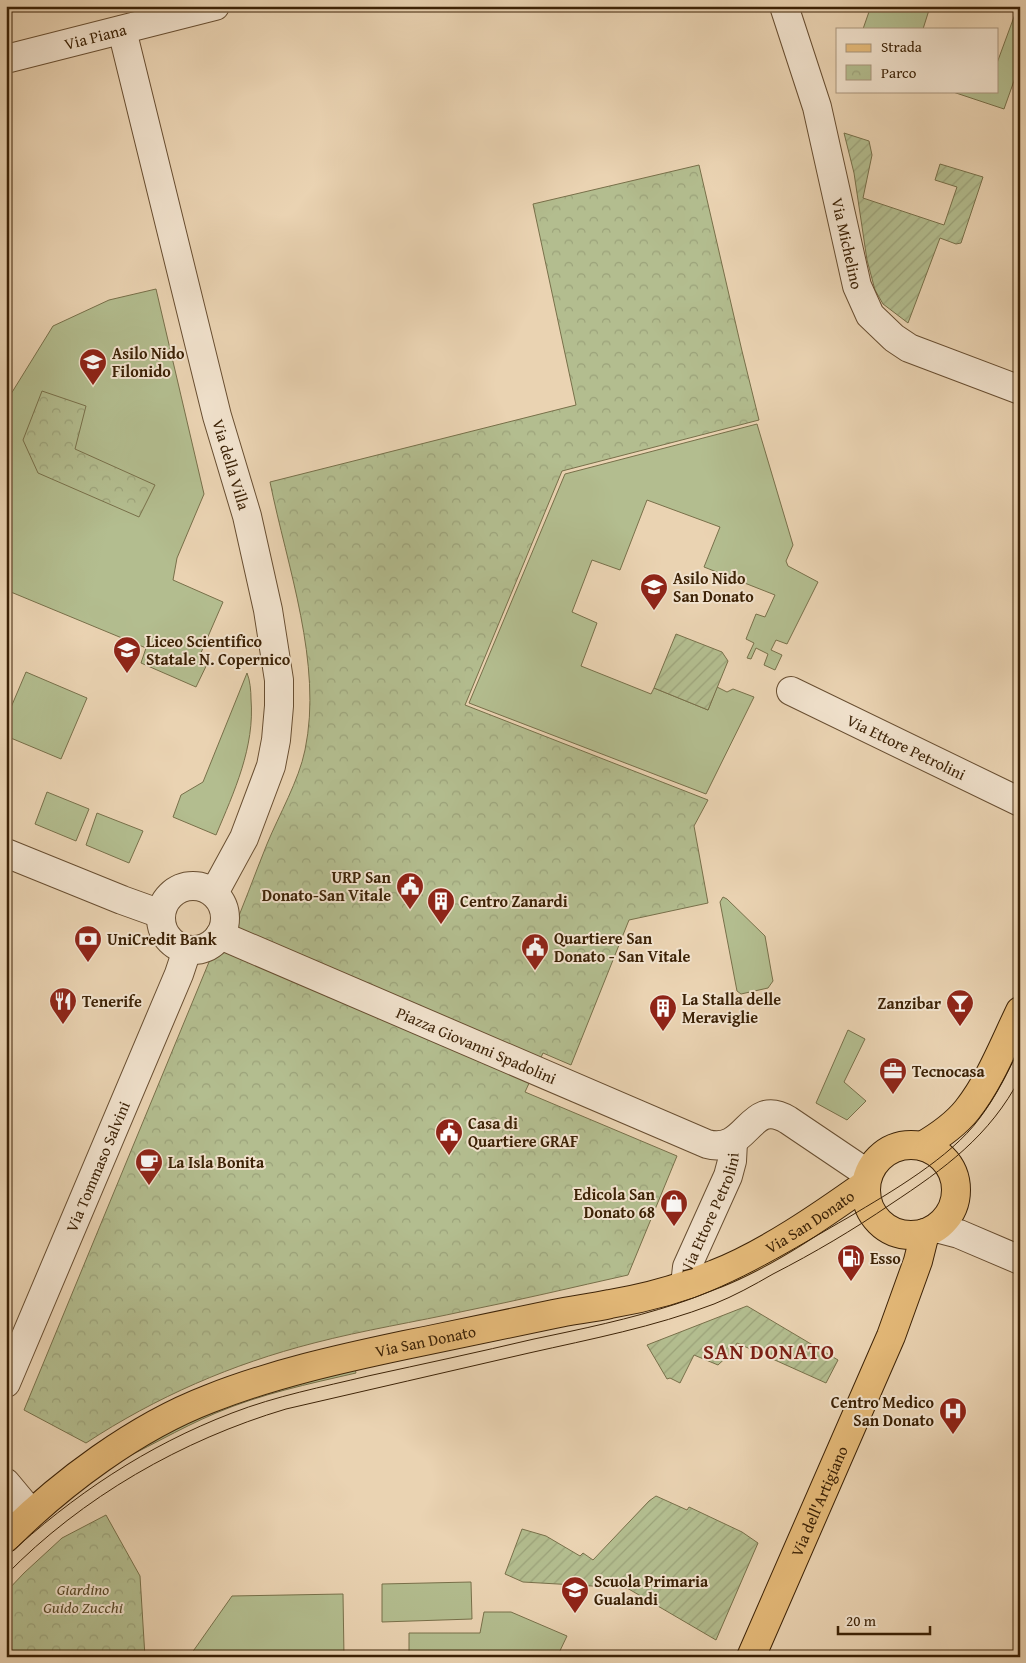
<svg xmlns="http://www.w3.org/2000/svg" width="1026" height="1663" font-family="'Gentium Book Plus',serif">
	<defs>
		<pattern id="park-crowns" width="20" height="18" patternUnits="userSpaceOnUse" patternTransform="scale(1.25)"><rect width="20" height="18" fill="#b3bd8f"/><path d="M2 6a3 3 0 1 1 6 0M12 15a3 3 0 1 1 6 0" fill="none" stroke="#9ba27a"/></pattern>
		<pattern id="garden-furrows" width="10" height="10" patternUnits="userSpaceOnUse" patternTransform="scale(1.25)"><rect width="10" height="10" fill="#b3bd8f"/><path d="M-1 1l2-2M0 10L10 0M9 11l2-2" fill="none" stroke="#9ba27a"/></pattern>
	</defs>
	<rect width="100%" height="100%" fill="#ead3b2"/>
	<filter id="stains"><feTurbulence type="fractalNoise" baseFrequency=".004" numOctaves="4"/><feColorMatrix values="0 0 0 0 .2 0 0 0 0 .09 0 0 0 0 .02 0 0 0 .5 -.17"/></filter>
	<radialGradient id="worn" r=".72"><stop offset=".6" stop-color="#630" stop-opacity="0"/><stop offset="1" stop-color="#630" stop-opacity=".3"/></radialGradient>
	<g fill="#b3bd8f" stroke="#78704a">
		<path d="M871 6H917L929 10 923 29H863Z"/>
		<path d="M1018 6H1020V64L1004 109 950 91H997V63Z"/>
		<path d="M156 289 204 494 177 558 173 580 223 602 200 655 210 658 196 687 141 663 146 648 6 590V402L53 326 109 300Z"/>
		<path d="M757 424 793 545 786 561 788 566 818 582 787 644 776 640 771 650 782 655 775 670 764 665 768 654 756 648 751 659 747 658 754 643 746 639 756 614 765 617 775 595 704 567 720 527 647 500 620 570 592 560 572 612 597 623 581 666 651 694 654 688 708 710 717 687 727 692 733 689 754 697 706 794 469 703 565 474Z"/>
		<path d="M26 672 87 698 61 759 6 736V719Z"/>
		<path d="M247 673C250 680 251 691 251 699 255 747 234 792 216 835L173 817 181 795 203 782Z"/>
		<path d="M47 792 89 809 76 841 35 824Z"/>
		<path d="M97 813 143 831 129 863 86 845Z"/>
		<path d="M723 897 727 899 765 936 772 976 773 981 768 988 741 994 737 991 720 902Z"/>
		<path d="M848 1030 865 1039 844 1082 866 1101 847 1120 816 1103Z"/>
		<path d="M354 1365 356 1373C308 1384 261 1394 216 1413 178 1429 144 1450 106 1467L203 1412Z"/>
		<path d="M471 1582 472 1619 382 1622V1584Z"/>
		<path d="M343 1594 344 1657H337L336 1654H291V1657H189L232 1596Z"/>
		<path d="M484 1612H511L567 1636 557 1657H499L488 1651 485 1657H409V1633H480Z"/>
	</g>
	<g fill="url(#park-crowns)" stroke="#78704a">
		<path d="M699 165 742 351 759 420 562 471 465 705 708 800 694 826 708 903 629 920 571 1065 543 1053 525 1092 677 1156 628 1275C574 1287 520 1300 465 1311 415 1322 364 1330 314 1343 232 1364 156 1397 86 1443L24 1410 209 962 212 958 224 949 229 939C243 908 254 876 267 844 279 815 299 780 305 750 323 664 287 566 270 482L576 405 533 204Z"/>
		<path d="M42 391 86 406 75 449 155 485 139 517 38 473 23 440Z"/>
		<path d="M106 1515 140 1576 145 1657H6V1592L24 1573 62 1538Z"/>
	</g>
	<g fill="url(#garden-furrows)" stroke="#78704a">
		<path d="M844 133 869 141 872 155 863 198 944 225 957 187 935 180 940 164 983 177 961 243 956 244 940 238 908 323 883 304 875 290 867 260 854 173Z"/>
		<path d="M676 634 722 652 728 661 708 710 654 688Z"/>
		<path d="M747 1306 838 1360 826 1383 737 1343 732 1352 718 1365 694 1355 680 1383 670 1378 667 1379 647 1345Z"/>
		<path d="M656 1496 687 1510 689 1507 742 1532 758 1543 716 1640 627 1588 523 1582 505 1574 522 1529 546 1536 580 1556 583 1553 593 1560 649 1501Z"/>
	</g>
	<g fill="none" stroke-linecap="round" stroke-linejoin="round">
		<g stroke="#684e31" stroke-width="30">
			<g id="minor">
				<path id="s1" d="M784 6 817 107 857 286 870 315 894 338 909 348 1020 390"/>
				<path id="s2" d="M122 30 217 416 247 516 268 610 279 680V706L276 740 271 766 244 838 214 893"/>
				<path id="s3" d="M6 59 215 6"/>
				<path id="s4" d="M791 691 1020 802"/>
				<path d="M6 853 122 900 161 914"/>
				<circle cx="193" cy="918" r="32"/>
				<path id="s5" d="M220 935 707 1144C748 1155 749 1096 788 1120L868 1174"/>
				<path d="M936 1228 959 1234 1020 1260"/>
				<path id="s6" d="M688 1284 686 1276 687 1267 728 1176 732 1161 733 1142"/>
				<path id="s7" d="M6 1383 179 974 187 950"/>
				<path d="M6 1483 31 1513"/>
			</g>
		</g>
		<g stroke="#3c2206" stroke-width="30">
			<g id="major">
				<circle cx="911" cy="1190" r="45"/>
				<path d="M922 1146C939 1136 955 1125 967 1110 990 1081 1004 1044 1020 1011"/>
				<path id="s8" d="M6 1538C61 1483 136 1427 209 1399 272 1374 339 1359 405 1345 455 1335 505 1324 554 1314 573 1310 592 1308 610 1304 646 1298 682 1288 715 1274 766 1254 821 1216 866 1184"/>
				<path id="s9" d="M751 1657 891 1336 918 1261 925 1233"/>
			</g>
		</g>
		<use href="#minor" stroke="#f1e2cd" stroke-width="28"/>
		<use href="#major" stroke="#e5ba79" stroke-width="28"/>
		<g stroke="#3c2206" stroke-width="1">
			<path d="M6 1557C73 1495 146 1446 232 1413 276 1396 322 1387 368 1376 423 1364 479 1352 534 1339 582 1329 630 1319 676 1304 738 1284 793 1249 849 1217 891 1192 950 1158 979 1119 996 1097 1008 1072 1020 1047"/>
			<path d="M6 1575C82 1497 182 1440 286 1409 367 1390 448 1372 529 1353 591 1339 654 1327 714 1304 734 1296 754 1285 773 1274 814 1253 853 1230 891 1204 944 1169 990 1136 1020 1078"/>
		</g>
	</g>
	<defs>
		<g id="school-pin" transform="scale(1.4375)"><path d="M0 17L-7.5 6A9.5 9.5 0 1 1 7.5 6Z" fill="#8f2418" stroke="#f1e2cd"/><path d="M0-5L7-2L0 1L-7-2ZM-4 1L0 2.5L4 1V4Q0 6-4 4Z" fill="#fff"/></g>
		<g id="civic-pin" transform="scale(1.4375)"><path d="M0 17L-7.5 6A9.5 9.5 0 1 1 7.5 6Z" fill="#8f2418" stroke="#f1e2cd"/><path d="M-.6-6.5H3V-4.5H.6V-3L4-1V1h2V6H-6V1h2V-1L-.6-3ZM-1.2 2.5V6h2.4V2.5Z" fill="#fff"/></g>
		<g id="building-pin" transform="scale(1.4375)"><path d="M0 17L-7.5 6A9.5 9.5 0 1 1 7.5 6Z" fill="#8f2418" stroke="#f1e2cd"/><path d="M-4-6H4V6H1V3H-1V6H-4ZM-2.5-4.3h1.7v1.8h-1.7ZM.8-4.3h1.7v1.8H.8ZM-2.5-1h1.7V.8h-1.7ZM.8-1h1.7V.8H.8Z" fill="#fff"/></g>
		<g id="bank-pin" transform="scale(1.4375)"><path d="M0 17L-7.5 6A9.5 9.5 0 1 1 7.5 6Z" fill="#8f2418" stroke="#f1e2cd"/><path d="M-6-4H6V4H-6ZM0-2.3a2.3 2.3 0 1 0 0 4.6a2.3 2.3 0 1 0 0-4.6Z" fill="#fff"/></g>
		<g id="restaurant-pin" transform="scale(1.4375)"><path d="M0 17L-7.5 6A9.5 9.5 0 1 1 7.5 6Z" fill="#8f2418" stroke="#f1e2cd"/><path d="M-5-6h1v4h1v-4h1v4h1v-4h1v5L-1.5 .5V6h-2V.5L-5-1ZM5-6V6H3V1.5H1.5Q1.5-4 5-6Z" fill="#fff"/></g>
		<g id="bar-pin" transform="scale(1.4375)"><path d="M0 17L-7.5 6A9.5 9.5 0 1 1 7.5 6Z" fill="#8f2418" stroke="#f1e2cd"/><path d="M-6-5H6L.8 .8V4.5H3.5V6h-7V4.5H-.8V.8Z" fill="#fff"/></g>
		<g id="office-pin" transform="scale(1.4375)"><path d="M0 17L-7.5 6A9.5 9.5 0 1 1 7.5 6Z" fill="#8f2418" stroke="#f1e2cd"/><path d="M-6-3h4V-5.5h4V-3h4V5H-6ZM-1-4.5V-3h2v-1.5ZM-6 0V1H6V0Z" fill="#fff"/></g>
		<g id="cafe-pin" transform="scale(1.4375)"><path d="M0 17L-7.5 6A9.5 9.5 0 1 1 7.5 6Z" fill="#8f2418" stroke="#f1e2cd"/><path d="M-5.5-4.5H6V0H3Q3 3.5 0 3.5H-2.5Q-5.5 3.5-5.5 0ZM3-3.2v2h1.7v-2ZM-6 4.5H4V6H-6Z" fill="#fff"/></g>
		<g id="shop-pin" transform="scale(1.4375)"><path d="M0 17L-7.5 6A9.5 9.5 0 1 1 7.5 6Z" fill="#8f2418" stroke="#f1e2cd"/><path d="M-5-2.5h2.3a2.7 3.5 0 0 1 5.4 0H5L5.5 6h-11ZM-1.5-2.5h3a1.5 2.3 0 0 0-3 0Z" fill="#fff"/></g>
		<g id="fuel-pin" transform="scale(1.4375)"><path d="M0 17L-7.5 6A9.5 9.5 0 1 1 7.5 6Z" fill="#8f2418" stroke="#f1e2cd"/><path d="M-5.5-6h7V0h2V4h1.3V-2.5L3-4.5l.8-.8L6-3V5H2.5V1h-1V6h-7ZM-4.2-4.7v3.2H.2V-4.7Z" fill="#fff"/></g>
		<g id="hospital-pin" transform="scale(1.4375)"><path d="M0 17L-7.5 6A9.5 9.5 0 1 1 7.5 6Z" fill="#8f2418" stroke="#f1e2cd"/><path d="M-5-5h3v3.5h4V-5h3V5h-3V1.5h-4V5h-3Z" fill="#fff"/></g>
	</defs>
	<g fill-rule="evenodd">
		<use href="#school-pin" x="93" y="362"/>
		<use href="#school-pin" x="654" y="587"/>
		<use href="#school-pin" x="127" y="650"/>
		<use href="#civic-pin" x="410" y="886"/>
		<use href="#building-pin" x="441" y="901"/>
		<use href="#bank-pin" x="88" y="939"/>
		<use href="#civic-pin" x="535" y="947"/>
		<use href="#restaurant-pin" x="63" y="1001"/>
		<use href="#bar-pin" x="960" y="1003"/>
		<use href="#building-pin" x="663" y="1008"/>
		<use href="#office-pin" x="893" y="1071"/>
		<use href="#civic-pin" x="449" y="1132"/>
		<use href="#cafe-pin" x="149" y="1162"/>
		<use href="#shop-pin" x="674" y="1203"/>
		<use href="#fuel-pin" x="851" y="1258"/>
		<use href="#hospital-pin" x="953" y="1411"/>
		<use href="#school-pin" x="575" y="1590"/>
	</g>
	<g text-anchor="middle" stroke-width="4" stroke-linejoin="round" paint-order="stroke">
		<g font-size="16" fill="#3c2206" stroke="#f1e2cd">
			<text dy="6" stroke="none"><textPath href="#s3" startOffset="92">Via Piana</textPath></text>
			<text dy="6" stroke="none"><textPath href="#s1" startOffset="246">Via Michelino</textPath></text>
			<text dy="6" stroke="none"><textPath href="#s2" startOffset="448">Via della Villa</textPath></text>
			<text dy="6" stroke="none"><textPath href="#s4" startOffset="128">Via Ettore Petrolini</textPath></text>
			<text dy="6" stroke="none"><textPath href="#s5" startOffset="279">Piazza Giovanni Spadolini</textPath></text>
			<text dy="6" stroke="none"><textPath href="#s7" startOffset="235">Via Tommaso Salvini</textPath></text>
			<text dy="6" stroke="none"><textPath href="#s6" startOffset="76">Via Ettore Petrolini</textPath></text>
			<text dy="6" stroke="none"><textPath href="#s8" startOffset="878">Via San Donato</textPath></text>
			<text dy="6" stroke="none"><textPath href="#s8" startOffset="472">Via San Donato</textPath></text>
			<text dy="6" stroke="none"><textPath href="#s9" startOffset="170">Via dell'Artigiano</textPath></text>
		</g>
		<g font-size="16" font-weight="bold" fill="#3c2206" stroke="#f1e2cd" text-anchor="start">
			<text x="112" y="359">Asilo Nido<tspan x="112" dy="18">Filonido</tspan></text>
			<text x="673" y="584">Asilo Nido<tspan x="673" dy="18">San Donato</tspan></text>
			<text x="146" y="647">Liceo Scientifico<tspan x="146" dy="18">Statale N. Copernico</tspan></text>
			<text x="391" y="883" text-anchor="end">URP San<tspan x="391" dy="18">Donato-San Vitale</tspan></text>
			<text x="460" y="907">Centro Zanardi</text>
			<text x="554" y="944">Quartiere San<tspan x="554" dy="18">Donato - San Vitale</tspan></text>
			<text x="107" y="945">UniCredit Bank</text>
			<text x="682" y="1005">La Stalla delle<tspan x="682" dy="18">Meraviglie</tspan></text>
			<text x="82" y="1007">Tenerife</text>
			<text x="941" y="1009" text-anchor="end">Zanzibar</text>
			<text x="912" y="1077">Tecnocasa</text>
			<text x="468" y="1129">Casa di<tspan x="468" dy="18">Quartiere GRAF</tspan></text>
			<text x="168" y="1168">La Isla Bonita</text>
			<text x="655" y="1200" text-anchor="end">Edicola San<tspan x="655" dy="18">Donato 68</tspan></text>
			<text x="870" y="1264">Esso</text>
			<text x="934" y="1408" text-anchor="end">Centro Medico<tspan x="934" dy="18">San Donato</tspan></text>
			<text x="594" y="1587">Scuola Primaria<tspan x="594" dy="18">Gualandi</tspan></text>
		</g>
		<g font-size="16" font-style="italic" fill="#5a4928" stroke="#f1e2cd">
			<text x="83" y="1595">Giardino<tspan x="83" dy="18">Guido Zucchi</tspan></text>
		</g>
		<g font-size="21" font-weight="bold" letter-spacing="1" fill="#7a1f14" stroke="#f1e2cd">
			<text x="769" y="1359">SAN DONATO</text>
		</g>
	</g>
	<rect width="1026" height="1663" fill="none" stroke="#ead3b2" stroke-width="25"/>
	<rect x="8" y="8" width="1011" height="1648" fill="none" stroke="#3c2206" stroke-width="2.5"/>
	<rect x="12" y="12" width="1001" height="1638" fill="none" stroke="#3c2206"/>
	<rect x="836" y="28" width="162" height="65" fill="#f1e2cd" stroke="#a9957d"/>
	<rect x="846" y="44" width="25" height="8" fill="#e5ba79" stroke="#a9957d"/>
	<text x="881" y="52" font-size="15" fill="#3c2206">Strada</text>
	<rect x="846" y="65" width="25" height="15" fill="url(#park-crowns)" stroke="#a9957d"/>
	<text x="881" y="78" font-size="15" fill="#3c2206">Parco</text>
	<path d="M838 1626v8h92v-8" fill="none" stroke="#3c2206" stroke-width="2.5"/>
	<text x="846" y="1626" font-size="15" fill="#3c2206" stroke="#f1e2cd" stroke-width="4" paint-order="stroke">20 m</text>
	<rect width="100%" height="100%" filter="url(#stains)"/>
	<rect width="100%" height="100%" fill="url(#worn)"/>
</svg>
